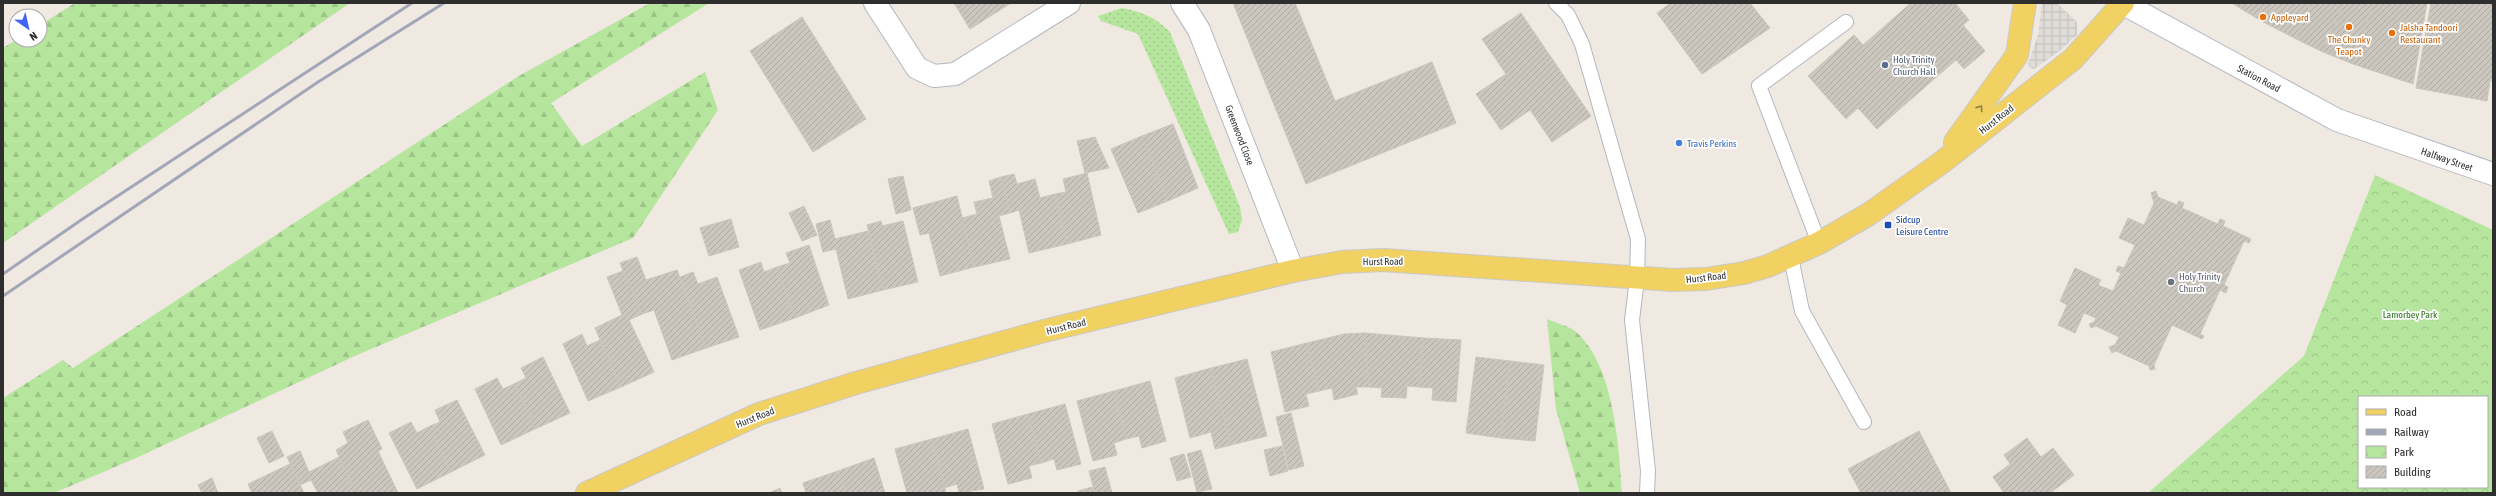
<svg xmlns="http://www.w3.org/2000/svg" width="2496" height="496" font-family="'Asap Condensed',sans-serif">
	<defs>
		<pattern id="grass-dots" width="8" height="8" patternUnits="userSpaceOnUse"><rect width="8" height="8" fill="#b6e59e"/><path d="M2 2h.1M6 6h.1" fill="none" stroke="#9dc588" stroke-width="1.8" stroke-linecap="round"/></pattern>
		<pattern id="forest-firs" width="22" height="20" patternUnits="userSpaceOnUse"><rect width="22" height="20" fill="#b6e59e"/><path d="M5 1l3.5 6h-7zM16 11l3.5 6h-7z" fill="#9dc588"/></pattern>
		<pattern id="park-crowns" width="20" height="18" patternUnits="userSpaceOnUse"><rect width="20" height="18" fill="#b6e59e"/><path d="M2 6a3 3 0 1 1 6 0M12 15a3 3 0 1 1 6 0" fill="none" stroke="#9dc588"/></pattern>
		<pattern id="plaza-grid" width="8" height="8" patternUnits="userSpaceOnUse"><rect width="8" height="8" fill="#dfdcd8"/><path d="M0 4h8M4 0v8" fill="none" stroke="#c0bdba"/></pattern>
		<pattern id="building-hatch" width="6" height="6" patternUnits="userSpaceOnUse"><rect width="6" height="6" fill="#cbc7bf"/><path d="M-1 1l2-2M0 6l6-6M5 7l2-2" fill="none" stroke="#afaba4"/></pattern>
	</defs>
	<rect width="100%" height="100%" fill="#efe9e1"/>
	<path fill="url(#grass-dots)" d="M1122 8C1142 12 1155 17 1170 32L1240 207 1242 220 1238 232 1229 234 1138 34 1101 21 1098 16Z"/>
	<g fill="url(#forest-firs)">
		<path d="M75 3H350L3 243V48L16 40H40V25Z"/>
		<path d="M650 3H709L551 103 582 146 705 72 718 110 633 238 357 355 136 458 54 493H3V398L63 360 73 368 517 77Z"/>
		<path d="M1547 319C1556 323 1568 326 1575 331 1614 364 1619 446 1622 493H1580L1556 409Z"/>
	</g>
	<path fill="url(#park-crowns)" fill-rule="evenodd" d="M2375 175 2493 230V493H2148L2304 356ZM2359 397H2487V487H2359Z"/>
	<path fill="url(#plaza-grid)" d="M2042 3H2057L2077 22V35L2062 49 2034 69 2029 67 2028 64 2038 35Z"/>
	<g fill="url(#building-hatch)" stroke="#cbc5ba">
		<path d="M954 3H1011L970 29Z"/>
		<path d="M1233 3H1295L1335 101 1432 62 1456 123 1306 184Z"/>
		<path d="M1671 3H1750L1770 28 1702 74 1657 13Z"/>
		<path d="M1911 3H1955L1969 20 1963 25 1985 51 1964 69 1956 60 1877 129 1858 108 1846 119 1808 76 1854 35 1863 45Z"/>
		<path d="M2232 3H2247L2243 10Z"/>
		<path d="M2247 3H2279L2267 24 2243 10Z"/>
		<path d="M2279 3H2311L2296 39 2267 24Z"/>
		<path d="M2311 3H2344L2323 52 2296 39Z"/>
		<path d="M2344 3H2373L2353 64 2323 52Z"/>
		<path d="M2373 3H2427L2413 84 2353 64Z"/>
		<path d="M2431 3H2493V81L2490 80 2487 101 2416 88Z"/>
		<path d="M1521 13 1591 116 1552 142 1530 110 1501 130 1476 94 1506 74 1482 39Z"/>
		<path d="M802 17 866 119 813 152 750 51Z"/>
		<path d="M1173 124 1198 188 1168 201 1142 136Z"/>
		<path d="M1142 136 1168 201 1138 213 1111 149Z"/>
		<path d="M1095 137 1109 168 1085 173 1077 141Z"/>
		<path d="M1087 173 1101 235 1067 244 1055 194 1066 192 1063 179Z"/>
		<path d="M1014 174 1017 184 1035 179 1040 198 1055 194 1067 244 1029 253 1019 210 1010 213 1001 177Z"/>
		<path d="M903 176 911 210 896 214 888 179Z"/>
		<path d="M1001 177 1010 213 999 216 1010 259 974 267 962 218 977 214 974 202 993 198 989 181Z"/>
		<path d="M2156 191 2158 197 2177 205 2179 201 2184 203 2182 208 2218 224 2220 219 2225 221 2223 226 2251 239 2249 243 2244 241 2224 285 2228 287 2226 293 2220 290 2200 334 2204 336 2202 339 2172 325 2154 365 2155 369 2150 370 2149 366 2116 351 2112 353 2109 347 2115 345 2119 337 2096 326 2091 328 2089 324 2094 322 2096 318 2084 313 2075 333 2058 325 2067 305 2060 301 2075 268 2101 280 2098 285 2113 291 2121 273 2116 271 2118 266 2124 268 2135 245 2119 238 2128 218 2144 225 2154 203 2151 193Z"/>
		<path d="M957 196 974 267 940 276 929 233 920 235 913 208Z"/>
		<path d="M804 206 817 235 802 241 789 213Z"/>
		<path d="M731 219 739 247 709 256 700 228Z"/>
		<path d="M830 220 835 239 868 231 883 290 848 299 836 249 823 252 816 224Z"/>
		<path d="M881 221 882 226 903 221 918 282 883 290 867 225Z"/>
		<path d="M809 245 829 305 795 318 777 267 790 263 786 253Z"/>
		<path d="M637 257 646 280 677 270 706 348 672 360 654 310 642 314 623 271 620 263Z"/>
		<path d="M761 262 764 272 777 267 795 318 760 330 739 270Z"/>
		<path d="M623 271 642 314 629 320 654 372 621 387 595 328 622 315 607 277Z"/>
		<path d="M693 272 698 284 717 277 739 337 706 348 680 277Z"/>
		<path d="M1365 333 1369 387H1356L1358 394 1334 400 1332 388 1319 391 1307 343 1344 334Z"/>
		<path d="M1365 333 1424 338 1419 387 1407 386 1406 398 1381 397 1382 388 1369 387Z"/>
		<path d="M582 334 587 346 600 340 621 387 588 401 563 344Z"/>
		<path d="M1424 338 1461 340 1456 402 1432 400 1433 388 1419 387Z"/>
		<path d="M1307 343 1319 391 1306 394 1309 406 1285 412 1271 352Z"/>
		<path d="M543 357 570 413 535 429 514 384 526 378 521 368Z"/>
		<path d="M1476 357 1510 361 1501 438 1466 433Z"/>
		<path d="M1247 359 1267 436 1231 445 1211 368Z"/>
		<path d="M1510 361 1544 365 1535 441 1501 438Z"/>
		<path d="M1211 368 1231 445 1215 449 1211 432 1190 438 1175 378Z"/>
		<path d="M497 378 503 389 514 384 535 429 501 445 475 389Z"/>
		<path d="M1150 381 1166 441 1142 448 1139 436 1126 439 1114 391Z"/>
		<path d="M1114 391 1126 439 1114 443 1117 455 1093 461 1077 401Z"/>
		<path d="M457 400 485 455 451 472 428 427 440 422 435 410Z"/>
		<path d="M1065 404 1081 464 1057 470 1054 459 1041 463 1028 414Z"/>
		<path d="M1291 413 1304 466 1289 470 1276 417Z"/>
		<path d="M1028 414 1041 463 1029 466 1032 478 1008 484 992 424Z"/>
		<path d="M368 420 382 449 378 451 398 493H356L336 450 348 443 343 432Z"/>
		<path d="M411 422 417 433 428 427 451 472 417 489 389 433Z"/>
		<path d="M968 429 984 489 959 493 957 484 944 488 932 439Z"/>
		<path d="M272 431 284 456 269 463 257 438Z"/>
		<path d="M1919 431 1951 493H1861L1848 469Z"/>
		<path d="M2027 438 2041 457 2053 448 2074 475 2050 493H2004L1993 477 2010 464 2004 455Z"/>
		<path d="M932 439 946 493H907L895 449Z"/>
		<path d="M1282 446 1288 471 1270 476 1264 450Z"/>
		<path d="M1201 450 1212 489 1197 492 1187 454Z"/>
		<path d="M300 451 309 472 339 457 356 493H318L311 480 300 485 287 457Z"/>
		<path d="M1184 454 1191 477 1177 481 1170 458Z"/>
		<path d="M874 458 885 493H846L838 471Z"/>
		<path d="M290 464 304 493H252L248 484Z"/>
		<path d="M1105 467 1112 493H1095L1089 471Z"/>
		<path d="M838 471 846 493H806L803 483Z"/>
		<path d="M212 478 218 493H202L198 485Z"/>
		<path d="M1092 487 1094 493H1078V491Z"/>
		<path d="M780 488 782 493H769Z"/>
	</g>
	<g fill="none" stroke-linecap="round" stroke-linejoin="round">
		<g stroke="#b4b7c1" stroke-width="16">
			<g id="service">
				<path d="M1556 3 1568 15 1582 44 1638 239 1637 279 1632 320 1648 471 1647 493"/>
				<path d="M1819 243 1759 86 1846 22"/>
				<path d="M1791 257 1802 311 1864 422"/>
			</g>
		</g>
		<g stroke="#b4b7c1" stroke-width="24">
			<g id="minor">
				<path d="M875 3 917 68 934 76 955 74 1069 3"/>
				<path d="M1182 3 1199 30 1293 271"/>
			</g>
		</g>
		<g stroke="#b4b7c1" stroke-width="24">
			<path id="secondary" d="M2124 4 2337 120 2493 174"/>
		</g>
		<g stroke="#c9c9c9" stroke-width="24">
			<g id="primary">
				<path d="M1955 142 2017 55 2025 3"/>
				<path d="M587 493 759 414 856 383 1044 331 1293 271 1342 262 1383 260 1673 280 1706 279 1744 273 1768 266 1819 243 1869 214 1941 163 2073 59 2123 3"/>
			</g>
		</g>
		<use href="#service" stroke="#fff" stroke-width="14"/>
		<use href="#minor" stroke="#fff" stroke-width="22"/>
		<use href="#secondary" stroke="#fff" stroke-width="22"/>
		<use href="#primary" stroke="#f2d163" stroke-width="22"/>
		<g stroke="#a3a6b8" stroke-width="3">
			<path d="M3 274 84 218 412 3"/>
			<path d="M3 296 318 82 444 3"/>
		</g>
	</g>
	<defs><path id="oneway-chevron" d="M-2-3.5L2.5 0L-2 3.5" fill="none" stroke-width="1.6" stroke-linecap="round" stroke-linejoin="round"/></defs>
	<use stroke="#908048" href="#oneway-chevron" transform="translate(1980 108) rotate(-55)"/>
	<g fill="#e8710a" stroke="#fff" stroke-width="1.5">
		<circle cx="2263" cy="17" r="4"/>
		<circle cx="2349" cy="27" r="4"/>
		<circle cx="2392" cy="33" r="4"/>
	</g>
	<circle fill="#5c6f8a" stroke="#fff" stroke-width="1.5" cx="1885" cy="65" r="4"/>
	<circle fill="#3f7fe0" stroke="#fff" stroke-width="1.5" cx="1679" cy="143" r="4"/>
	<rect fill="#1a4fb4" stroke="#fff" stroke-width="1.5" x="1884" y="221" width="8" height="8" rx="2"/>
	<circle fill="#6b7280" stroke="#fff" stroke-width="1.5" cx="2171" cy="282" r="4"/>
	<g text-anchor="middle" stroke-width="3.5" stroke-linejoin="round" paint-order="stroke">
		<g font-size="10" fill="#c56008" stroke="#fff" text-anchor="start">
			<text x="2271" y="21">Appleyard</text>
			<text x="2400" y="31">Jalsha Tandoori<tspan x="2400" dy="12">Restaurant</tspan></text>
			<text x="2349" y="43" text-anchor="middle">The Chunky<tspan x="2349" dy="12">Teapot</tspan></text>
		</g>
		<g font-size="10" fill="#4e5e75" stroke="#fff" text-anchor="start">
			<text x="1893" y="63">Holy Trinity<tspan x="1893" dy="12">Church Hall</tspan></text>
		</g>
		<g font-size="10" fill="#2e2e2e" stroke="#fff">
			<text transform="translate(2259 78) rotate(28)" y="4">Station Road</text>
			<text transform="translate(1996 119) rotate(-38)" y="4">Hurst Road</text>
			<text transform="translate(1240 135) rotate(69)" y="4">Greenwood Close</text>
			<text transform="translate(2447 159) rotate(19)" y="4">Halfway Street</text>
			<text transform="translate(1383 261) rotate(-1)" y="4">Hurst Road</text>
			<text transform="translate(1706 277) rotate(-6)" y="4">Hurst Road</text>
			<text transform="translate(1066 326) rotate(-14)" y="4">Hurst Road</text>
			<text transform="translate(755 417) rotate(-22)" y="4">Hurst Road</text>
		</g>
		<g font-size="10" fill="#366cbe" stroke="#fff" text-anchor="start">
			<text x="1687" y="147">Travis Perkins</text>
		</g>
		<g font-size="10" fill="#164399" stroke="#fff" text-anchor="start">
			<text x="1896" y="223">Sidcup<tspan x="1896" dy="12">Leisure Centre</tspan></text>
		</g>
		<g font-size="10" fill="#5b616d" stroke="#fff" text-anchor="start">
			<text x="2179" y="280">Holy Trinity<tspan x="2179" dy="12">Church</tspan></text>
		</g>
		<g font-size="10" fill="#2c6e1b" stroke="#fff">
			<text x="2410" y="318">Lamorbey Park</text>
		</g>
	</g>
	<rect width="2496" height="496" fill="none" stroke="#2e2e2e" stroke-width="8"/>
	<rect x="2358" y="396" width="130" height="92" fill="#ffffff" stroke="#ababab"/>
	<rect x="2366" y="409" width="20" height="6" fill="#f2d163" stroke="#ababab"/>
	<text x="2394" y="416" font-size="12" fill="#2e2e2e">Road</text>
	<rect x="2366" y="429" width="20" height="6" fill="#a3a6b8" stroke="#ababab"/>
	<text x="2394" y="436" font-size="12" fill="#2e2e2e">Railway</text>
	<rect x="2366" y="446" width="20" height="12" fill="url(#park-crowns)" stroke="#ababab"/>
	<text x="2394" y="456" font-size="12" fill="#2e2e2e">Park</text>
	<rect x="2366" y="466" width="20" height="12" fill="url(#building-hatch)" stroke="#ababab"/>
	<text x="2394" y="476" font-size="12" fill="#2e2e2e">Building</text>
	<g transform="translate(28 28) rotate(146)"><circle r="19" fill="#ffffff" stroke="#ababab"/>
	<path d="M0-3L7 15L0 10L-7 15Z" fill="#4264fb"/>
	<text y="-6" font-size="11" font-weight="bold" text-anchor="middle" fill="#2e2e2e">N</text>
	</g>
</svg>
